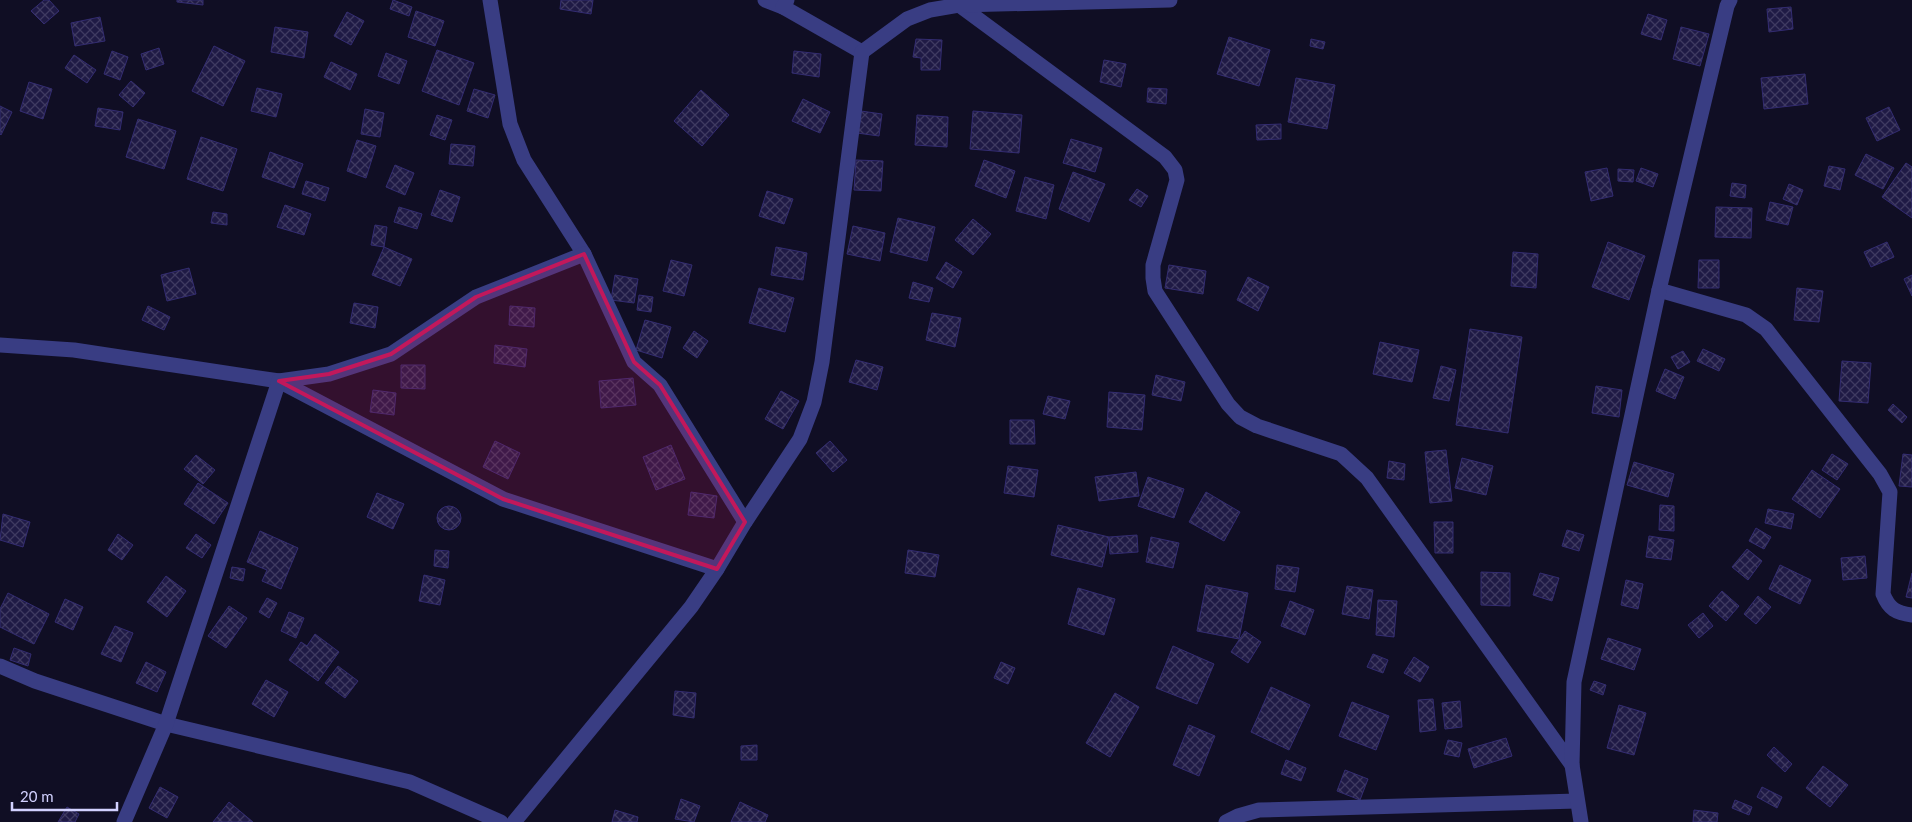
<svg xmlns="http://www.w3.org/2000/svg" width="1912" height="822" font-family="Lato,sans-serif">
	<defs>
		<pattern id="building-cross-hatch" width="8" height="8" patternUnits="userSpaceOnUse" patternTransform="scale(1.25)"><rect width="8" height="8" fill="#1f1a45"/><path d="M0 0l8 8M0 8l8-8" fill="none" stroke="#3f3a61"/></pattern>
	</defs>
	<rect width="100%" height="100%" fill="#100e24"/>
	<g fill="url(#building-cross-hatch)" stroke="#332c71">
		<path d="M44 0H49L59 11 44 24 31 11Z"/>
		<path d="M177 0H203V5L177 2Z"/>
		<path d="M393 0 412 7 409 16 390 9Z"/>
		<path d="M561 0H593L591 14 560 9Z"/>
		<path d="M1791 7 1793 29 1769 32 1767 9Z"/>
		<path d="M416 11 444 21 435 46 408 37Z"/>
		<path d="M347 12 364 21 351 45 334 36Z"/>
		<path d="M1648 14 1667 20 1661 40 1641 34Z"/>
		<path d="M100 17 105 41 75 46 71 23Z"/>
		<path d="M275 27 308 32 304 58 271 52Z"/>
		<path d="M1681 27 1709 34 1700 66 1673 59Z"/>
		<path d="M1229 37 1270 50 1259 86 1217 74Z"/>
		<path d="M916 39 942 40 940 70H921V58L913 57Z"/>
		<path d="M1311 39 1325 42 1323 49 1310 46Z"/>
		<path d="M214 46 245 61 223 106 192 91Z"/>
		<path d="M159 48 164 64 146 70 141 54Z"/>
		<path d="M437 50 474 63 459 105 422 91Z"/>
		<path d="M112 51 128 57 120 80 104 74Z"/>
		<path d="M794 51 821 54 819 77 792 73Z"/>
		<path d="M386 53 407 61 399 84 378 76Z"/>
		<path d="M74 55 96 70 87 83 65 68Z"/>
		<path d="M1104 60 1126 64 1121 87 1100 82Z"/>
		<path d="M331 62 357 74 350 90 324 77Z"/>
		<path d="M1805 74 1808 104 1764 109 1761 78Z"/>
		<path d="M1296 78 1335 85 1327 129 1288 122Z"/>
		<path d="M131 81 145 93 133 107 119 95Z"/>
		<path d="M29 82 52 89 43 119 20 111Z"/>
		<path d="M257 88 282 94 276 117 251 111Z"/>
		<path d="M1148 88 1167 89 1166 104 1147 102Z"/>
		<path d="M474 89 495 95 488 118 467 111Z"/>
		<path d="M701 90 729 115 702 146 674 121Z"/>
		<path d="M803 99 830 112 820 133 792 121Z"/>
		<path d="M0 106 12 112 1 135 0 134Z"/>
		<path d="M1889 107 1900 130 1877 141 1866 118Z"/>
		<path d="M98 108 123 112 120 130 95 126Z"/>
		<path d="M365 109 384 113 380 137 361 134Z"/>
		<path d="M861 111 882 114 879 136 857 133Z"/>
		<path d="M973 111 1022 115 1019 153 970 149Z"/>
		<path d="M437 115 452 120 445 140 430 135Z"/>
		<path d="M917 115 948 117 947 147 915 145Z"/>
		<path d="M138 119 176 131 164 169 126 157Z"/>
		<path d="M1281 124V139L1257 140 1256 125Z"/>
		<path d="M201 137 237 149 223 191 187 179Z"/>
		<path d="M1071 139 1102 148 1095 172 1063 163Z"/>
		<path d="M357 140 376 146 366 178 347 171Z"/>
		<path d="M451 144 475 146 473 166 449 164Z"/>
		<path d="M270 152 303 164 294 188 262 177Z"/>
		<path d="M1866 154 1894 168 1883 189 1855 175Z"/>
		<path d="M856 160 883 161 881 191 854 190Z"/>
		<path d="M984 160 1015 171 1006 198 975 186Z"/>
		<path d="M1906 163 1912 167V218L1882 197Z"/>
		<path d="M395 165 414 173 405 195 386 187Z"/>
		<path d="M1829 166 1845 169 1840 190 1824 186Z"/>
		<path d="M1607 168 1613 196 1591 201 1585 172Z"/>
		<path d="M1641 168 1658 174 1653 187 1636 181Z"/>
		<path d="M1618 169 1634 170 1633 182 1618 181Z"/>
		<path d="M1073 172 1105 184 1089 222 1059 209Z"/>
		<path d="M1025 177 1054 185 1046 219 1016 211Z"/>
		<path d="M306 181 329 188 325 201 302 194Z"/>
		<path d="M1732 183 1746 185 1745 198 1730 196Z"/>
		<path d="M1789 184 1803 190 1797 205 1783 199Z"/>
		<path d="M1137 189 1148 196 1141 207 1129 200Z"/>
		<path d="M440 190 460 197 452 222 431 215Z"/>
		<path d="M767 191 793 199 784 224 759 216Z"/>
		<path d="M1770 202 1793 207 1788 225 1766 220Z"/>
		<path d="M285 205 311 214 304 235 277 227Z"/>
		<path d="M399 207 422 214 417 229 394 222Z"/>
		<path d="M1716 207 1752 208 1751 238 1715 237Z"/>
		<path d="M213 212 227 214V225L211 223Z"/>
		<path d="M898 218 935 227 927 261 890 252Z"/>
		<path d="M973 219 991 234 973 255 955 240Z"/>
		<path d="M375 225 387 227 384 247 371 245Z"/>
		<path d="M853 226 885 233 880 261 847 254Z"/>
		<path d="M1608 242 1645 256 1629 300 1592 287Z"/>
		<path d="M1887 242 1894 257 1871 267 1864 252Z"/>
		<path d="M384 247 412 259 400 286 372 275Z"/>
		<path d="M776 247 807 253 803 280 771 275Z"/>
		<path d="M1513 252 1538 254 1536 288 1511 286Z"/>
		<path d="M671 260 692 265 684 296 663 291Z"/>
		<path d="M1699 260H1719V288H1698Z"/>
		<path d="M946 262 962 272 953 288 936 278Z"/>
		<path d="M1169 265 1206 271 1203 294 1165 288Z"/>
		<path d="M189 268 196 294 167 301 161 275Z"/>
		<path d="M615 275 638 279 634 303 611 300Z"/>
		<path d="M1912 275V296L1904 279Z"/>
		<path d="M1248 277 1269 287 1258 311 1237 300Z"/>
		<path d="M913 282 933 288 929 302 909 298Z"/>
		<path d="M759 288 794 298 785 332 749 323Z"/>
		<path d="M1797 288 1823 291 1819 322 1794 320Z"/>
		<path d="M639 295 653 297 651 312 637 310Z"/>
		<path d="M354 303 378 307 375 328 350 323Z"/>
		<path d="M148 306 170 317 164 330 142 320Z"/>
		<path d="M510 306 535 308 534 327 509 325Z"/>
		<path d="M932 313 961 318 955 347 926 340Z"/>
		<path d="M645 320 671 327 662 358 636 350Z"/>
		<path d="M1470 329 1522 337 1508 433 1456 425Z"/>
		<path d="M694 331 708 341 697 358 683 348Z"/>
		<path d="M1380 342 1419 350 1412 382 1373 374Z"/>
		<path d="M495 345 527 349 525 367 494 363Z"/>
		<path d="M1703 349 1725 359 1719 371 1697 361Z"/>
		<path d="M1683 351 1690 362 1678 369 1671 357Z"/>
		<path d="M856 360 883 367 877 390 849 382Z"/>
		<path d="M1842 361 1871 363 1868 403 1839 401Z"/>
		<path d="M401 365H425V389L401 388Z"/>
		<path d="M1441 366 1456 370 1449 401 1433 398Z"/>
		<path d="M1665 369 1684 377 1675 399 1656 391Z"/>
		<path d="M1156 375 1185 382 1181 401 1152 395Z"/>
		<path d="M633 378 636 405 601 408 599 381Z"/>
		<path d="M1596 386 1622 390 1619 417 1592 413Z"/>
		<path d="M373 390 396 393 394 415 370 412Z"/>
		<path d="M781 391 799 401 783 429 765 419Z"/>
		<path d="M1109 392 1145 395 1142 430 1107 427Z"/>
		<path d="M1048 396 1070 401 1065 419 1043 414Z"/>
		<path d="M1893 404 1907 417 1902 423 1888 410Z"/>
		<path d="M1010 420H1034L1035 444H1010Z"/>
		<path d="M495 441 520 453 508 479 483 467Z"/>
		<path d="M830 441 847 460 833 472 816 453Z"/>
		<path d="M671 445 685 479 656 490 643 457Z"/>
		<path d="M1446 450 1452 501 1430 503 1425 452Z"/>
		<path d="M1832 454 1848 464 1837 480 1822 470Z"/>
		<path d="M1903 454 1912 455V487L1899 486Z"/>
		<path d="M196 455 215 470 203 484 184 469Z"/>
		<path d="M1462 458 1493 466 1486 495 1455 488Z"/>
		<path d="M1389 461 1405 464 1404 480 1387 478Z"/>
		<path d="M1634 462 1674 474 1668 497 1627 485Z"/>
		<path d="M1008 466 1038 470 1034 497 1004 493Z"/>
		<path d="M1812 470 1840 489 1820 518 1792 499Z"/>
		<path d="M1136 472 1139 496 1099 501 1095 477Z"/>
		<path d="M1148 477 1184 489 1174 518 1138 506Z"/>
		<path d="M198 483 228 503 214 524 184 504Z"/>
		<path d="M691 492 717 496 714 518 688 515Z"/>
		<path d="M1206 492 1240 512 1224 541 1189 522Z"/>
		<path d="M377 493 404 504 393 529 367 517Z"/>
		<path d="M1660 505 1674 506V531L1659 530Z"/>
		<circle cx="449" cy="518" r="12"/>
		<path d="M1768 509 1794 514 1791 529 1765 523Z"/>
		<path d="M3 514 30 522 23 547 0 540Z"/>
		<path d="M1434 522H1453V553H1435Z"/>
		<path d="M1058 525 1109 537 1102 567 1051 555Z"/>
		<path d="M1756 528 1771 537 1764 549 1749 541Z"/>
		<path d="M1567 530 1584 535 1579 551 1562 546Z"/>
		<path d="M260 531 298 548 281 589 262 581 267 570 247 562Z"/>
		<path d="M118 534 133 545 122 560 108 550Z"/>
		<path d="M196 534 211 545 202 558 186 548Z"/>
		<path d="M1137 535 1138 552 1110 554 1109 537Z"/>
		<path d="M1649 536 1674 540 1671 560 1646 557Z"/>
		<path d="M1151 537 1179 543 1173 568 1146 562Z"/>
		<path d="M1747 549 1762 561 1748 580 1732 567Z"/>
		<path d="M435 550 449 551 448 568 434 566Z"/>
		<path d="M908 550 939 555 935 577 905 573Z"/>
		<path d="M1865 556 1867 578 1843 580 1841 558Z"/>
		<path d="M1277 565 1299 568 1295 592 1275 589Z"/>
		<path d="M1780 565 1811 580 1800 604 1769 589Z"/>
		<path d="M232 567 245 569 243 581 230 578Z"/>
		<path d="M1481 572 1510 573V606L1481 605Z"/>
		<path d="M1540 573 1559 578 1552 601 1533 595Z"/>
		<path d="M1912 573V598L1906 597Z"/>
		<path d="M424 575 445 580 440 605 419 601Z"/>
		<path d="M166 576 186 591 167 617 147 602Z"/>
		<path d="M1626 580 1643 584 1638 609 1621 605Z"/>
		<path d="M1206 585 1248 593 1239 639 1197 631Z"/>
		<path d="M1347 586 1373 590 1369 619 1342 614Z"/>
		<path d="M1078 588 1115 599 1104 635 1068 624Z"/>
		<path d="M1722 591 1739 606 1726 621 1709 606Z"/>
		<path d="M8 593 49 614 34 644 0 627V609Z"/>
		<path d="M1758 596 1771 607 1756 624 1744 614Z"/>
		<path d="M267 598 277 603 269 618 259 612Z"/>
		<path d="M65 599 83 607 73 630 55 622Z"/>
		<path d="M1378 600 1397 601 1394 637 1376 635Z"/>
		<path d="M1290 601 1314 610 1305 635 1281 626Z"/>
		<path d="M229 606 247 618 226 648 208 636Z"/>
		<path d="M289 612 304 618 296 638 281 631Z"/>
		<path d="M1703 613 1713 626 1699 638 1688 625Z"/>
		<path d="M115 626 133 633 121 662 101 654Z"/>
		<path d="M1245 631 1261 642 1248 663 1231 652Z"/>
		<path d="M315 634 339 652 318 681 289 660 301 642 307 646Z"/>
		<path d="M1608 638 1641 649 1634 670 1601 659Z"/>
		<path d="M1173 646 1214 664 1197 704 1156 688Z"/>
		<path d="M14 648 31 654 28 666 10 660Z"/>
		<path d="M1373 654 1388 660 1383 673 1367 667Z"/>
		<path d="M1414 657 1429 667 1420 682 1404 673Z"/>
		<path d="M146 662 166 672 157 692 136 683Z"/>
		<path d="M1001 662 1015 668 1008 684 994 678Z"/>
		<path d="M338 666 358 681 345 698 325 683Z"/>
		<path d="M266 680 288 692 274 717 252 704Z"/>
		<path d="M1594 681 1606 685 1603 695 1590 690Z"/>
		<path d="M1271 687 1310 705 1289 750 1251 732Z"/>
		<path d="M675 691 696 693 694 718 673 715Z"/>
		<path d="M1115 693 1139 707 1110 757 1086 743Z"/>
		<path d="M1433 699 1436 730 1420 732 1418 700Z"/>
		<path d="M1460 701 1462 727 1445 729 1442 703Z"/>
		<path d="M1352 702 1389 716 1376 750 1339 736Z"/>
		<path d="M1619 705 1646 713 1634 755 1607 748Z"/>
		<path d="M1189 725 1215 736 1199 776 1173 765Z"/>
		<path d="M1506 738 1512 756 1474 768 1468 749Z"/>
		<path d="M1448 740 1462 743 1459 757 1444 754Z"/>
		<path d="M757 745V760H741V746Z"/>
		<path d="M1774 747 1792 764 1785 772 1767 755Z"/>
		<path d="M1286 760 1306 768 1301 781 1281 774Z"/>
		<path d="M1823 766 1848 785 1830 807 1806 788Z"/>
		<path d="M1345 770 1368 779 1360 800 1337 791Z"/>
		<path d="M160 787 178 797 167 818 149 808Z"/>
		<path d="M1762 787 1782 797 1777 808 1757 797Z"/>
		<path d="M681 799 700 806 694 822 675 819Z"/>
		<path d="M1735 800 1752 807 1749 815 1732 808Z"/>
		<path d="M229 802 253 822H213Z"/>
		<path d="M740 802 768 815 765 822H731Z"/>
		<path d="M67 807 79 814 75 822H58Z"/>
		<path d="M615 810 638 817 637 822H612Z"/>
		<path d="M1694 810 1718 813 1717 822H1693Z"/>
	</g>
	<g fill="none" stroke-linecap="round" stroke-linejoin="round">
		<g stroke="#393d83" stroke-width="15">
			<path d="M490 0 510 124 524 160 584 254 634 362 660 385 745 522"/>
			<path d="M765 0 783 7"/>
			<path d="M787 0 783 7 862 52"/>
			<path d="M959 5 1165 157 1175 170 1177 180 1153 265V278L1155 291 1228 404 1240 417 1257 426 1341 454 1367 478 1572 765"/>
			<path d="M1659 290 1746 315 1766 329 1880 474 1890 492 1883 594C1889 609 1896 613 1912 615"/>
			<path d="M0 345 74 350 279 381 503 499 717 569"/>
			<path d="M0 666 35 681 166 724 410 782 501 822"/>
			<path d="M124 822 166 724 279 381 329 374 391 354 476 297 584 254"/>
			<path d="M514 822 691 607 717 569 745 522 800 439 814 402 822 362 862 52 907 19 930 10 959 5 1170 0"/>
			<path d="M1226 822 1238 816 1259 810 1577 801"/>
			<path d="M1581 822 1572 765 1574 682 1659 290 1727 6 1730 0"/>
		</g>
	</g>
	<path fill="#c2185b" fill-opacity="0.2" stroke="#c2185b" stroke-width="4" stroke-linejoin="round" d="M584 254 634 362 660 385 745 522 717 569 503 499 279 381 329 374 391 354 476 297Z"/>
	<path d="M12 802v8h105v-8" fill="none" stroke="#d2d1ff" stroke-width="2.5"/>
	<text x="20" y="802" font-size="15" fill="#d2d1ff" stroke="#100e24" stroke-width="4" paint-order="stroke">20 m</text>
</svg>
